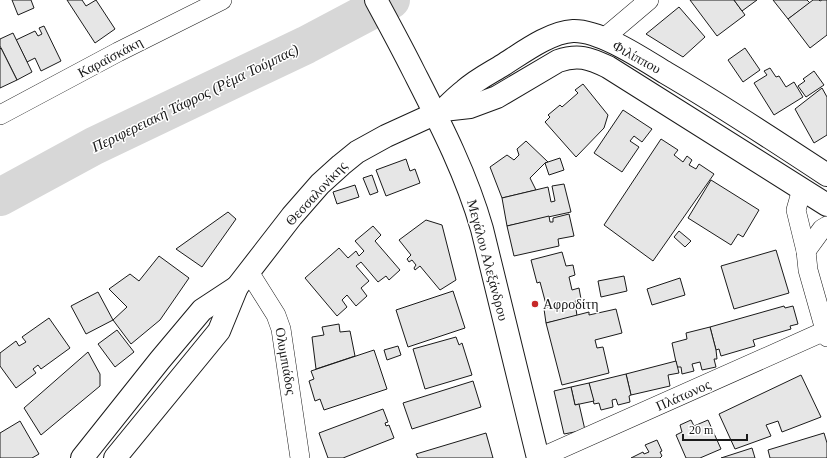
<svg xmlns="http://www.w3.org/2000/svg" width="827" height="458" font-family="Georgia,serif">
	<rect width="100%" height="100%" fill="#fff"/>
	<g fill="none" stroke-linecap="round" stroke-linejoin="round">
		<path stroke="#d7d7d7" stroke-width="38" d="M0 197 94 146 306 45 391 0"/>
	</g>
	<g fill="#e6e6e6" stroke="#1a1a1a">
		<path d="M12 0H31L34 8 18 15Z"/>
		<path d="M67 0H82L86 6 96 0 115 29 95 43Z"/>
		<path d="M690 0H734L745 15 717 36Z"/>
		<path d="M734 0H757L742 11Z"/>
		<path d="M773 0H807L810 3 788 19Z"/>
		<path d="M813 0H819L820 1 822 0H827V35L810 48 788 19Z"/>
		<path d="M679 7 705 37 683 57 646 34Z"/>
		<path d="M44 26 61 61 41 71 35 58 27 62 16 40 35 31 38 36 42 34 39 28Z"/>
		<path d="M13 33 32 72 17 80 0 46V39Z"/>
		<path d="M1 48 17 80 0 88V49Z"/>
		<path d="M745 48 760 70 743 82 728 60Z"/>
		<path d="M770 68 776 77 779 76 786 87 794 82 803 97 774 115 754 83 767 75 764 71Z"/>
		<path d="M814 71 824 85 806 97 798 86 805 81 803 79Z"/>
		<path d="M583 84 608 115 604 128 576 157 545 122 550 117 548 115 560 105 562 107 578 93 575 90Z"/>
		<path d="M822 88 827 97V135L814 143 795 109Z"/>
		<path d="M623 110 652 129 642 142 634 136 630 141 639 147 622 172 594 153Z"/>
		<path d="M661 139 678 150 674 155 683 162 687 156 692 160 689 165 696 169 699 164 714 174 653 261 604 225Z"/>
		<path d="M526 141 548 162 545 163 530 178 536 190 502 198 490 167 507 155 514 160 519 155 517 149Z"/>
		<path d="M560 158 564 170 549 175 545 163Z"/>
		<path d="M406 159 410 171 415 169 420 183 386 196 376 170Z"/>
		<path d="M372 175 378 192 370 195 363 178Z"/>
		<path d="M711 180 759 210 743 237 738 234 731 245 688 218Z"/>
		<path d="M564 184 571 212 507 226 502 198 548 187 551 202 555 201 552 186Z"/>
		<path d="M355 185 359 197 337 204 333 192Z"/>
		<path d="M228 212 236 219 202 267 176 249Z"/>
		<path d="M569 214 574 236 558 239 559 246 514 256 507 226 549 216 550 222H553V218Z"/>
		<path d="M426 220 442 225 456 280 440 290 420 266 415 270 414 268 416 265 412 260 409 262 407 259 411 255 399 240Z"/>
		<path d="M373 226 381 235 375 241 400 270 389 280 386 276 378 282 361 262 356 266 369 281 361 288 367 296 356 306 347 295 342 300 347 307 337 316 305 278 339 248 348 258 356 251 359 256 364 251 355 241Z"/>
		<path d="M679 231 691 241 685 247 674 237Z"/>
		<path d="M776 250 789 293 734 309 721 266Z"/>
		<path d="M562 252 566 266 573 265 575 275 569 277 572 290 579 288 581 299 575 301 577 316 546 323 544 309 547 308 540 282 537 283 531 260Z"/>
		<path d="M159 256 189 278 160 320 131 344 113 320 127 307 109 289 130 274 139 281Z"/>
		<path d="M624 276 627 291 601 297 598 281Z"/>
		<path d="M680 278 685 295 652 305 647 289Z"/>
		<path d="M453 291 465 328 408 347 396 310Z"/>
		<path d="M98 292 113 320 86 334 71 306Z"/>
		<path d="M784 306 785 308 793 306 798 324 790 326 791 329 753 340 755 346 721 356 719 349 716 350 710 327Z"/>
		<path d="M616 309 622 333 595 340 597 348 603 347 609 373 562 385 546 323 589 312V315Z"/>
		<path d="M49 318 70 348 41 369 38 365 33 369 36 373 16 388 0 366V353L16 341 19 346 26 342 22 337Z"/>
		<path d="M339 324 340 332 350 331 355 356 316 369 312 337 324 335 322 327Z"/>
		<path d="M710 327 716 350 717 359H714L716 367 702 370 700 362 692 364 694 371 682 374 681 367H677L672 343 687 339 686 333Z"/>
		<path d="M117 330 134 352 115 367 98 344Z"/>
		<path d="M456 337 459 345 462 343 472 375 425 389 413 349Z"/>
		<path d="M398 346 401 355 387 360 384 350Z"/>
		<path d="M374 350 387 389 324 410 320 399 315 401 309 381 314 379 311 371Z"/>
		<path d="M88 352 100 374V386L41 435 24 408Z"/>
		<path d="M676 361 679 373 668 375 670 386 631 395 626 374Z"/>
		<path d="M626 374 631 395 629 396 630 402 618 405 616 399 612 400 613 407 601 410 599 403 594 404 589 383Z"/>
		<path d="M801 375 821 417 782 432 778 421 766 425 771 436 735 449 719 414Z"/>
		<path d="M473 381 481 407 412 429 403 403Z"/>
		<path d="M589 383 594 401 575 405 571 387Z"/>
		<path d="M571 387 575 405 579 404 585 430 564 434 554 391Z"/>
		<path d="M383 409 388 422 385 423 386 426 389 425 394 438 343 458H328L319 433Z"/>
		<path d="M691 420 694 426 708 420 721 449 700 458H686L676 435 682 432 680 425Z"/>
		<path d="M20 421 39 454 32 458H0V433Z"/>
		<path d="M486 433 493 458H418L416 454Z"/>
		<path d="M824 433 827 443V458H770L768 450Z"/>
		<path d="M657 440 662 451 660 452 662 456 660 458H631L643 452 644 454 649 452 645 445Z"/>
		<path d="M752 448 755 458H721Z"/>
	</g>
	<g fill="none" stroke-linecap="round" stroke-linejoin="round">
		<g stroke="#1a1a1a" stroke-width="20">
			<g id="street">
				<path d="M603 39 649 0"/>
				<path d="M0 115 118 52 222 0"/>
				<path d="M802 189 796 210 806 251 808 270 827 337"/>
				<path d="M806 251 822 229 827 226"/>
				<path d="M249 272 276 315 281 329 300 458"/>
				<path d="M540 458 825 331"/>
			</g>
		</g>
		<g stroke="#1a1a1a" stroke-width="24">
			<g id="secondary">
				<path d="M376 0C389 24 402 48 414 72 440 123 466 173 482 229L538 458"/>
				<path d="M443 110C450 103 457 96 465 90 476 80 490 73 503 65 522 53 550 32 573 31 600 30 643 59 666 73 721 105 774 140 827 175"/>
				<path d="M82 458 160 360 202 310 237 287"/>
				<path d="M115 458 219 331 237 287 292 216 320 184 341 165 357 152 386 136 443 110 470 107 497 97 558 61C578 54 589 58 608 67L827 205"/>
			</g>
		</g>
		<use href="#street" stroke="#fff" stroke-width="19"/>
		<use href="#secondary" stroke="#fff" stroke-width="22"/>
	</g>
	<circle fill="#c62828" stroke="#fff" stroke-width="1.5" cx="535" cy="304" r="4"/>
	<g text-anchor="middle" stroke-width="3" stroke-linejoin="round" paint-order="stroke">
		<g font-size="14" fill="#1a1a1a" stroke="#fff">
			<text transform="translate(110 57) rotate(-28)" y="5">Καραϊσκάκη</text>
			<text transform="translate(637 57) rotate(29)" y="5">Φιλίππου</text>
			<text transform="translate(316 193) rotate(-47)" y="5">Θεσσαλονίκης</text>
			<text transform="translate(488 260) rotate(75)" y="5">Μεγάλου Αλεξάνδρου</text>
			<text transform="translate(286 361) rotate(80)" y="5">Ολυμπιάδος</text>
			<text transform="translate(683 395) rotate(-24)" y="5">Πλάτωνος</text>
		</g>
		<g font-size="14" fill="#1a1a1a" stroke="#fff" text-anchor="start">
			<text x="543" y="309">Αφροδίτη</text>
		</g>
		<g font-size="15" font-style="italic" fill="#1a1a1a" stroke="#fff">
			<text transform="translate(195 98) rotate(-26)" y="5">Περιφερειακή Τάφρος (Ρέμα Τούμπας)</text>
		</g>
	</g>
	<path d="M683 434v6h64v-6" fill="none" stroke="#1a1a1a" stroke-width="2"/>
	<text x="689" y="434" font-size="12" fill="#1a1a1a" stroke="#ffffff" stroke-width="3" paint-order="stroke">20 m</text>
</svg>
